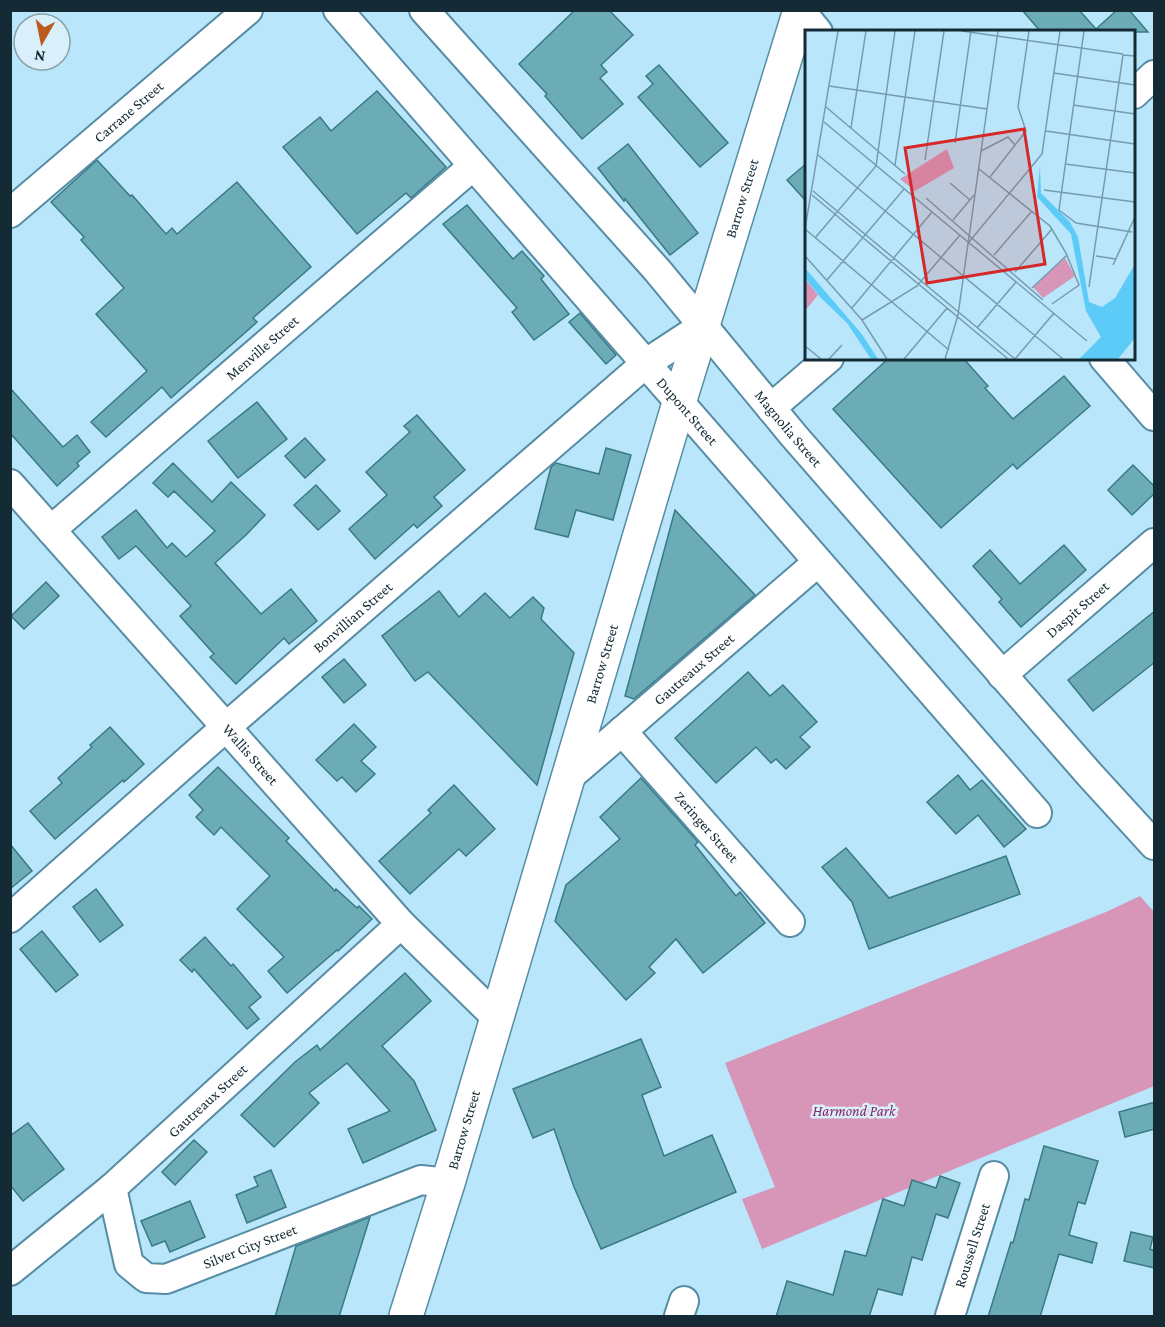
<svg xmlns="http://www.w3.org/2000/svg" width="1165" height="1327" font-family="'Crimson Pro',serif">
	<rect width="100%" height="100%" fill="#b9e6fb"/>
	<path fill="#d795b7" d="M1140 896 1154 912V1086L762 1249 742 1199 775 1187 725 1063 1106 912Z"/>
	<g fill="#6bacb6" stroke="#397a84" stroke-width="1.5">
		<path d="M575 10H609L633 35 601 65 607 72 600 78 623 104 582 139 545 96 547 94 519 64Z"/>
		<path d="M1022 10H1079L1096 29 1117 10H1129L1148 32H1041Z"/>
		<path d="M659 65 728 143 700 167 638 97 653 84 646 76Z"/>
		<path d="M377 91 446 167 411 198 406 193 357 234 283 147 320 117 331 131Z"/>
		<path d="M628 144 698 233 670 255 625 199 624 201 598 168Z"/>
		<path d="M97 160 130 196 132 195 166 234 172 228 177 234 237 182 311 267 253 318 257 322 171 398 162 387 106 437 91 422 147 371 96 314 124 288 81 240 84 237 51 202Z"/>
		<path d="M807 163V202L787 180Z"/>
		<path d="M467 205 513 259 522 251 544 276 541 279 569 314 534 340 512 312 517 308 443 224Z"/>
		<path d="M580 313 616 355 606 364 569 322Z"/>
		<path d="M889 358H963L988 386 985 388 1013 419 1064 376 1090 406 1017 469 1013 464 941 528 833 409Z"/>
		<path d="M10 388 63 447 77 435 90 452 77 463 79 466 57 486 10 433Z"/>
		<path d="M257 402 287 439 238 478 208 441Z"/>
		<path d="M417 415 465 470 434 497 442 506 417 528 414 524 375 559 349 529 387 495 366 472 410 432 404 426Z"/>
		<path d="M305 438 325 460 305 478 285 456Z"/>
		<path d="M606 448 631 455 613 520 576 510 568 537 535 529 551 467 556 463 599 474Z"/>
		<path d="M173 463 212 502 231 482 265 515 246 535 215 563 261 614 291 589 317 621 289 644 284 638 236 684 210 657 214 654 180 616 191 606 136 546 119 559 102 537 136 510 167 548 172 543 186 557 215 531 174 491 168 497 153 483Z"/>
		<path d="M1133 465 1155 487V493L1132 515 1108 490Z"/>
		<path d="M316 485 340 511 318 530 294 505Z"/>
		<path d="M675 510 755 595 634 699 625 696Z"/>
		<path d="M1064 545 1086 570 1021 627 999 602 1002 599 973 566 990 550 1020 584Z"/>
		<path d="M46 582 59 596 24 629 11 616Z"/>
		<path d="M439 591 459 617 485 593 510 618 533 597 544 608 541 619 574 653 537 785 428 672 415 681 382 636Z"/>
		<path d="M1155 611V662L1093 711 1068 680Z"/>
		<path d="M344 659 366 685 344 703 322 677Z"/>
		<path d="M748 672 770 696 783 685 817 722 800 737 810 747 786 769 776 759 771 763 756 747 716 783 675 738Z"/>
		<path d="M354 724 376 747 361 761 375 774 356 792 342 777 337 781 316 760Z"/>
		<path d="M110 727 144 764 124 782 123 780 55 839 30 811 62 783 58 778 92 747 90 745Z"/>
		<path d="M218 767 289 838 286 841 335 891 336 889 357 908 359 906 372 919 338 951 337 950 287 993 268 971 284 957 237 909 270 876 221 827 214 835 196 817 203 810 189 795Z"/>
		<path d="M958 775 970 790 982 780 1026 829 1004 847 978 815 956 834 927 802Z"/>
		<path d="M641 778 698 842 695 845 736 896 740 892 765 923 703 973 676 939 649 967 655 973 626 1000 555 921 566 885 620 839 600 817Z"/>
		<path d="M454 785 495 829 466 856 459 849 410 894 379 861 431 813 428 810Z"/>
		<path d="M10 844 32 871 10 889Z"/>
		<path d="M846 848 889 898 1006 856 1020 894 869 949 852 902 822 867Z"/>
		<path d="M96 889 123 925 100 942 73 907Z"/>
		<path d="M42 931 78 975 56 992 20 949Z"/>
		<path d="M205 937 231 966 233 964 261 997 249 1007 259 1019 247 1029 194 969 192 972 180 960Z"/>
		<path d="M405 973 431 1001 382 1046 414 1081 436 1130 363 1163 348 1129 390 1111 347 1063 309 1093 319 1103 274 1147 241 1115 295 1062 317 1045 320 1050Z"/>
		<path d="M641 1039 661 1087 642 1095 664 1156 712 1135 736 1192 601 1249 574 1187 554 1129 533 1138 513 1089Z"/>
		<path d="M1155 1102V1129L1125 1137 1119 1112Z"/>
		<path d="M28 1123 64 1169 23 1201 10 1185V1136Z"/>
		<path d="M194 1140 207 1152 175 1185 162 1172Z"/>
		<path d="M1044 1146 1098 1161 1085 1204 1078 1202 1069 1235 1097 1243 1092 1263 1059 1254 1040 1317H988L1011 1242 1013 1243 1025 1199 1029 1200Z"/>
		<path d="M271 1170 286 1207 247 1223 236 1195 258 1186 254 1177Z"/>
		<path d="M940 1176 960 1183 948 1218 936 1214 922 1260 912 1257 902 1295 878 1289 869 1317H776L787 1281 833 1295 845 1251 866 1256 883 1199 904 1206 912 1180 936 1188Z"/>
		<path d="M190 1201 205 1237 170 1252 165 1241 152 1246 141 1221Z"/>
		<path d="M370 1217 339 1317H275L296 1246Z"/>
		<path d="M1131 1232 1153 1237 1150 1249 1155 1251V1268L1124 1261Z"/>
	</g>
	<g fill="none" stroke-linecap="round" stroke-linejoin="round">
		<g stroke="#568ca4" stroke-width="32">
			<g id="minor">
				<path id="s1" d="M338 10 1037 813"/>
				<path id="s2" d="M424 10 657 270 794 436 1090 775 1154 845"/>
				<path d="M800 10 818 32"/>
				<path d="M1134 94 1154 75"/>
				<path id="s3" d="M10 213 248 10"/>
				<path d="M1104 358 1154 416"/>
				<path d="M771 408 829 358"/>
				<path id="s4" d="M10 484 401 924 496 1017"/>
				<path id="s5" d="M51 530 473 166"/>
				<path id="s6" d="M1002 675 1154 543"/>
				<path id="s7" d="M622 731 790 922"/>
				<path id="s8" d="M569 777 818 562"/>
				<path id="s9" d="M10 918 226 727 645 364 703 326"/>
				<path id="s10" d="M112 1188 129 1264 146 1278 166 1279 421 1180 448 1183"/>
				<path id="s11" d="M10 1271 112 1188 401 924"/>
				<path d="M679 1316 684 1301"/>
				<path id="s12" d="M950 1316 994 1176"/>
			</g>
		</g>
		<g stroke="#568ca4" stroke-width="36">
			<g id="major">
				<path id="s13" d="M406 1316 448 1183 679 403 800 10"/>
			</g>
		</g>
		<use href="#minor" stroke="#fff" stroke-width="28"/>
		<use href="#major" stroke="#fff" stroke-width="33"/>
	</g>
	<g text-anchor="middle" stroke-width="5" stroke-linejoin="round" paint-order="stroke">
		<g font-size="15" fill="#142b35" stroke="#d9effa">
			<text dy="5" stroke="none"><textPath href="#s3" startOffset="156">Carrane Street</textPath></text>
			<text dy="5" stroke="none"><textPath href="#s13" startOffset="1167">Barrow Street</textPath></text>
			<text dy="5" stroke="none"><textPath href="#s5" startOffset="279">Menville Street</textPath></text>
			<text dy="5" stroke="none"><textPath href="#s1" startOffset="532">Dupont Street</textPath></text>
			<text dy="5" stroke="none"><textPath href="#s2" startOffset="555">Magnolia Street</textPath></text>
			<text dy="5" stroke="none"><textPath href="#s6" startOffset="100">Daspit Street</textPath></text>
			<text dy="5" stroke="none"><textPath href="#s9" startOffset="456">Bonvillian Street</textPath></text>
			<text dy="5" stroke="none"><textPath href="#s13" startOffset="681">Barrow Street</textPath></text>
			<text dy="5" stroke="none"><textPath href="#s8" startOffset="165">Gautreaux Street</textPath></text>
			<text dy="5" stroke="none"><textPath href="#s4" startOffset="362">Wallis Street</textPath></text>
			<text dy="5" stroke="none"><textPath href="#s7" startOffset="128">Zeringer Street</textPath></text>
			<text dy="5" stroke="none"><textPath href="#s11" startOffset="261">Gautreaux Street</textPath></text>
			<text dy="5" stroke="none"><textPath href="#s13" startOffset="195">Barrow Street</textPath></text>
			<text dy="5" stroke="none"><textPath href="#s12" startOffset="74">Roussell Street</textPath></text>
			<text dy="5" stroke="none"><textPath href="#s10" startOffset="210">Silver City Street</textPath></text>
		</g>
		<g font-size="15" font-style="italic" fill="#8b2863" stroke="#d9effa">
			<text x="854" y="1116">Harmond Park</text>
		</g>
	</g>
	<g transform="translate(805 30)">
		<rect width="330" height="330" fill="#b9e6fb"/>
		<path d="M142 119 149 138 110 161 95 149ZM260 228 270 246 238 268 228 257ZM0 249 13 265 0 281Z" fill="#d795b7"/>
		<path d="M235 136 236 163 265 192 273 207 284 272 297 277 310 268 330 234V308L313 329H274L296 307 281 281 266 204 232 167ZM0 238 56 303 73 329H66L42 293 15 267 0 248Z" fill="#5dcbf7"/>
		<path fill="none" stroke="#779bac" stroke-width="1.5" d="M157 1 318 24M279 1 254 180 271 193 327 202M249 43 330 55M24 56 182 79M268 75 330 84M21 77 100 144M19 92 282 311M46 98 61 1M241 101 330 114M150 113 166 1M176 121 203 107 210 115M13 125 258 329M120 130 139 1M260 134 330 143M90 135 110 1M174 139 245 196 261 223 274 255 247 274M185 147 221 101 213 77 224 1M145 153 165 170M239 160 330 172M8 161 210 329M7 165 203 329M121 168 238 270M148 190 169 165M0 199 33 1M0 199 144 320M10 208 71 136 90 1M164 212 237 124 255 1M189 225 227 181M0 226 57 290 82 329M291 226 311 229M308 235 330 187M210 242 247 199M22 250 99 159M284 257 318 25 330 26M227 258 262 225M47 278 127 182M57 290 112 256 155 205M172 298 211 252M0 316 16 329M24 329 37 315M99 329 142 278M140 329 153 285 193 1M210 329 249 283"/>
		<path fill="#d62828" fill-opacity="0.15" stroke="#d62828" stroke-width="3" d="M219 99 240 234 122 253 100 118Z"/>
		<rect width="330" height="330" fill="none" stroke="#142b35" stroke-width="3"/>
	</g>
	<rect width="1165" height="1327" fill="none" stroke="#142b35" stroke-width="24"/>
	<g transform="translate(42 42) rotate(189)"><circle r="28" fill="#d9effa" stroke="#8aa1ab" stroke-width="1.5"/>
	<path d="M0-4.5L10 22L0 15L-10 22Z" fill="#bc5a1e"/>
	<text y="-9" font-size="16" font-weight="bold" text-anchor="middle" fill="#142b35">N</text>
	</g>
</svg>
